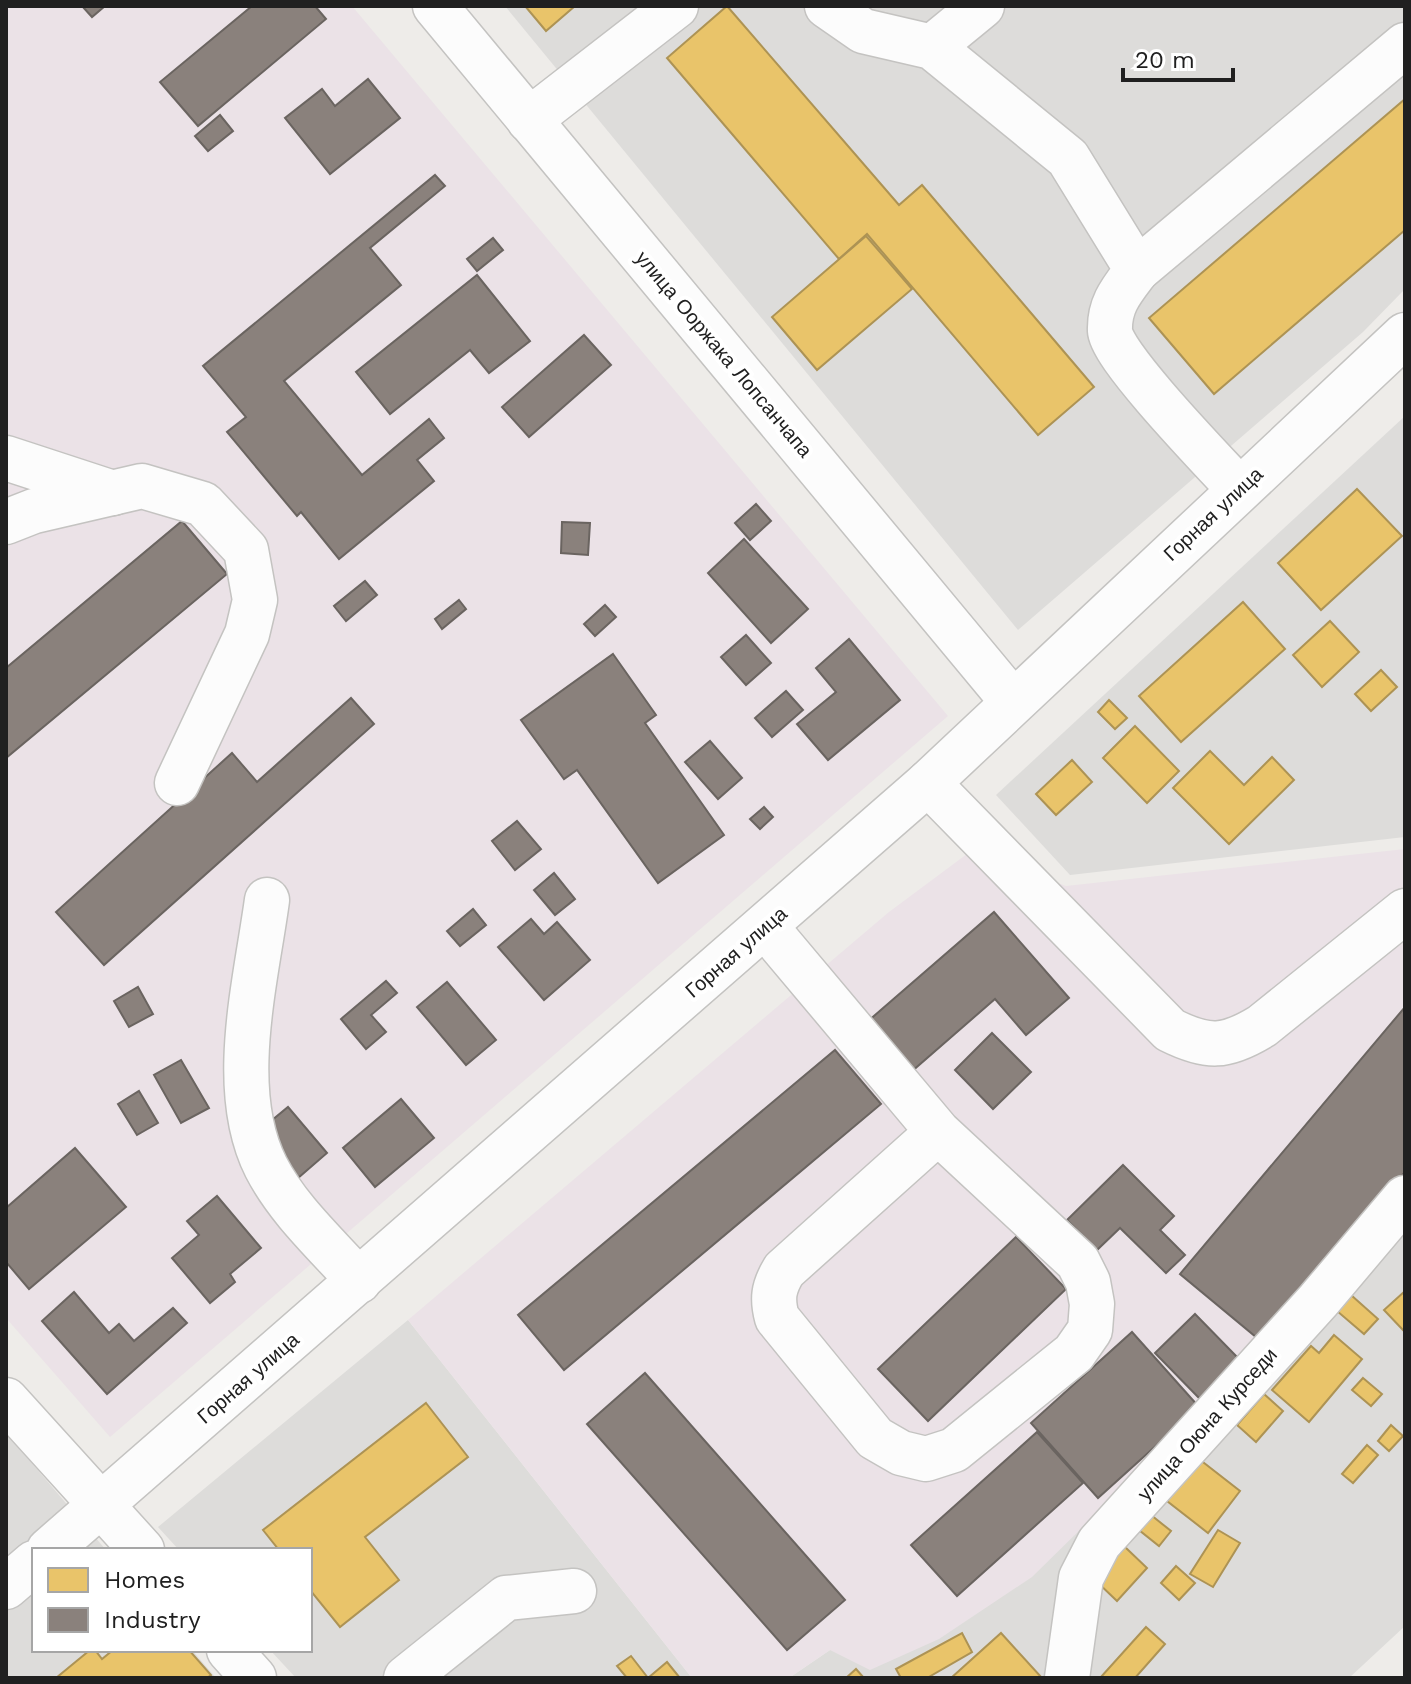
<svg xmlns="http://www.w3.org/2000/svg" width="1411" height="1684" font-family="'Work Sans',sans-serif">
	<rect width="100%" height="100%" fill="#eeece9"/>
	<g fill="#dddcda">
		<path d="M505 6H1405V289L1363 332 1018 630Z"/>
		<path d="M1405 416V837L1070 875 996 795Z"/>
		<path d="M1405 1182V1626L1349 1678H789L830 1650Z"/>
		<path d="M408 1320 692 1678H296L270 1650H310V1550H179L158 1527Z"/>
		<path d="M6 1433 106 1550H34V1650H192L216 1678H6Z"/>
	</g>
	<g fill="#ebe2e7">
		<path d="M6 6H352L948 716 110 1437 6 1318Z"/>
		<path d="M1405 849V1182L1259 1354 1032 1577 939 1639 870 1670 830 1650 789 1678H692L408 1320 889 912 971 851 1066 886Z"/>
	</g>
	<g fill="#e9c46a" stroke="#ad9354" stroke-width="2">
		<path d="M525 6H575L546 31Z"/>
		<path d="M727 6 899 205 922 185 1094 387 1038 435 867 234 839 259 667 58Z"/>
		<path d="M1405 99V230L1214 394 1149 318Z"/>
		<path d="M866 236 912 289 817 370 772 317Z"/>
		<path d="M1357 489 1402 536 1321 610 1278 563Z"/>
		<path d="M1243 602 1285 649 1181 742 1139 696Z"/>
		<path d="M1330 621 1359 652 1322 687 1293 655Z"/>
		<path d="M1381 670 1397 687 1371 711 1355 694Z"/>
		<path d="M1109 700 1127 718 1115 729 1098 712Z"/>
		<path d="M1135 726 1179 771 1147 803 1103 758Z"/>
		<path d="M1210 751 1244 785 1272 757 1294 780 1229 844 1173 788Z"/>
		<path d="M1072 760 1092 782 1056 815 1036 794Z"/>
		<path d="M1405 1291V1328L1403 1330 1384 1310Z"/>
		<path d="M1351 1295 1378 1319 1364 1334 1337 1311Z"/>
		<path d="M1334 1335 1362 1359 1309 1422 1272 1390 1311 1346 1319 1353Z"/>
		<path d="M1363 1378 1382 1394 1371 1406 1352 1390Z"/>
		<path d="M1264 1394 1283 1411 1256 1442 1237 1425Z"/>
		<path d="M426 1403 468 1457 365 1537 399 1580 340 1627 310 1590V1550H279L263 1530Z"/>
		<path d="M1391 1425 1403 1436 1389 1451 1378 1441Z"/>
		<path d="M1367 1445 1378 1455 1353 1483 1342 1474Z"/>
		<path d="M1199 1459 1240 1491 1208 1533 1167 1501Z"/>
		<path d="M1146 1511 1171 1531 1159 1546 1134 1526Z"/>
		<path d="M1218 1530 1240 1543 1213 1587 1190 1574Z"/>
		<path d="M1125 1547 1147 1568 1117 1601 1095 1580Z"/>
		<path d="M1176 1566 1195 1583 1179 1600 1161 1583Z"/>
		<path d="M1146 1627 1165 1644 1135 1678H1100Z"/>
		<path d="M962 1633 972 1652 927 1678H901L896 1669Z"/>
		<path d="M1001 1633 1042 1678H951Z"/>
		<path d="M90 1650H95L102 1659 113 1650H189L211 1675 207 1678H56Z"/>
		<path d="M631 1656 648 1678H627L617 1666Z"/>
		<path d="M667 1662 680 1678H648Z"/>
		<path d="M856 1669 864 1678H846Z"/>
	</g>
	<g fill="#8a817c" stroke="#6a6460" stroke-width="2">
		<path d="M82 6H105L92 17Z"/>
		<path d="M252 6H315L326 19 198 126 160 82Z"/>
		<path d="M368 79 400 118 330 174 285 118 322 89 335 106Z"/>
		<path d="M220 115 233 131 208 151 195 136Z"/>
		<path d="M435 175 445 186 370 248 401 285 284 381 362 475 429 419 444 438 417 460 434 481 339 559 301 512 297 516 227 432 246 417 203 366Z"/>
		<path d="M493 238 503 250 477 271 467 259Z"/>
		<path d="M477 275 530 341 489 373 470 350 390 414 356 372Z"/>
		<path d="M584 335 611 365 529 437 502 407Z"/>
		<path d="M756 504 771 521 750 540 735 523Z"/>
		<path d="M182 521 227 574 6 758V668Z"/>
		<path d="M562 522 590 523 588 555 561 553Z"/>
		<path d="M744 539 808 609 771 643 708 573Z"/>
		<path d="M365 581 377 595 346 621 334 606Z"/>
		<path d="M459 600 466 609 442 629 435 619Z"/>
		<path d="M605 605 616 617 595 636 584 624Z"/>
		<path d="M746 635 771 663 746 685 721 657Z"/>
		<path d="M849 639 900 700 828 760 797 724 836 692 816 668Z"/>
		<path d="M613 654 656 715 645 723 724 835 658 883 577 770 564 779 521 720Z"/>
		<path d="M786 691 803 710 772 737 755 718Z"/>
		<path d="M351 698 374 724 104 965 56 912 232 753 257 782Z"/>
		<path d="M710 741 742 778 718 799 685 762Z"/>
		<path d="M764 807 773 817 760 829 750 819Z"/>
		<path d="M517 821 541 849 515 870 492 841Z"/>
		<path d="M554 873 575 899 555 915 534 890Z"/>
		<path d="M473 909 486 925 460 946 447 931Z"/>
		<path d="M994 912 1069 998 1026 1035 995 999 911 1072 867 1022Z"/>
		<path d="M531 919 544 934 557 922 590 960 544 1000 498 947Z"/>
		<path d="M386 981 397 993 371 1015 386 1032 366 1049 341 1019Z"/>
		<path d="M447 982 496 1040 466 1065 417 1007Z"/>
		<path d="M138 987 153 1014 129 1027 114 1001Z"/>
		<path d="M1405 1007V1172L1262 1342 1180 1274Z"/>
		<path d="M992 1033 1031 1072 993 1109 955 1070Z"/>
		<path d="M835 1050 881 1104 564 1370 518 1315Z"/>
		<path d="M181 1060 209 1108 181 1123 154 1075Z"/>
		<path d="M139 1091 158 1123 137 1135 118 1104Z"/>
		<path d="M401 1099 434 1138 375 1187 343 1148Z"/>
		<path d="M288 1107 327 1153 298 1178 259 1131Z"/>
		<path d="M75 1148 126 1207 29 1289 6 1262V1208Z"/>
		<path d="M1123 1165 1174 1216 1160 1230 1185 1255 1166 1273 1120 1228 1097 1250 1067 1220Z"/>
		<path d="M217 1196 261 1248 230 1274 235 1282 210 1303 172 1258 199 1235 187 1221Z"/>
		<path d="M1016 1237 1066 1289 928 1421 878 1369Z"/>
		<path d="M74 1292 109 1333 119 1324 134 1341 173 1308 187 1323 107 1394 42 1321Z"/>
		<path d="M1195 1314 1240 1360 1200 1399 1155 1353Z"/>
		<path d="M1132 1332 1199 1407 1098 1498 1031 1423Z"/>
		<path d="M645 1373 845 1600 787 1650 587 1424Z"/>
		<path d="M1037 1432 1083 1483 957 1596 911 1545Z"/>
	</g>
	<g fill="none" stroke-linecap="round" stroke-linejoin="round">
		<g stroke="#c4c3c1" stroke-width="47">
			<g id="minor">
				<path d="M435 6 1013 702"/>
				<path d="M827 6 863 31 932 47 1068 158 1137 270C1122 290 1109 304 1110 331 1111 356 1216 464 1239 489"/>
				<path d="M932 47 982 6"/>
				<path d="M529 120 676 6"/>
				<path d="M1137 270 1405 45"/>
				<path d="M6 458 113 493"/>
				<path d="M6 522 34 511 142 486 203 504 246 550 255 600 247 634 177 783"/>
				<path d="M928 783 1170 1030C1208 1049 1226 1048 1262 1026L1405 911"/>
				<path d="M267 900C256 981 227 1090 266 1167 288 1210 327 1245 359 1281"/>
				<path d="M765 926 938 1132 1078 1262 1088 1282 1092 1304 1090 1330 1074 1353 954 1450 926 1459 901 1453 875 1438 777 1318C772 1299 773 1288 784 1270L938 1132"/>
				<path d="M6 1400 142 1550"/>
				<path d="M49 1550 928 783 1405 335"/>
				<path d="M6 1587 34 1563"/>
				<path d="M229 1650 254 1678"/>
				<path d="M406 1678 506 1598 574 1591"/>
				<path d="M1067 1678 1081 1578 1099 1543 1318 1301 1405 1198"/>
			</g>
		</g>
		<use href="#minor" stroke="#fcfcfc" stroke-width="44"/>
	</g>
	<g text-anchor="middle" stroke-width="8" stroke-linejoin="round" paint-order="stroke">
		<g font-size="20" fill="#202020" stroke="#fff">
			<text transform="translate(724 354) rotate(50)" y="7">улица Ооржака Лопсанчапа</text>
			<text transform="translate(1213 514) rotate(-43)" y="7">Горная улица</text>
			<text transform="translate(736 952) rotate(-41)" y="7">Горная улица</text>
			<text transform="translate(248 1378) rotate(-41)" y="7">Горная улица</text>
			<text transform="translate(1207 1424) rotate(-48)" y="7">улица Оюна Курседи</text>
		</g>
	</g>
	<rect width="1411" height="1684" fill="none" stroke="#202020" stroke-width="16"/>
	<rect x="32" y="1548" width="280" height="104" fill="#ffffff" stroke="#a6a6a6" stroke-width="2"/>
	<rect x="48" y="1568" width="40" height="24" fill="#e9c46a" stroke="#a6a6a6" stroke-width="2"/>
	<text x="104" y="1588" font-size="24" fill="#202020">Homes</text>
	<rect x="48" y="1608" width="40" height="24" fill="#8a817c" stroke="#a6a6a6" stroke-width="2"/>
	<text x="104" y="1628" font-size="24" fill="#202020">Industry</text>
	<path d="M1123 68v12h110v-12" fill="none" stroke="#202020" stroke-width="4"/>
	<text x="1135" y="68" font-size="24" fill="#202020" stroke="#ffffff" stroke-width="6" paint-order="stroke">20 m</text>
</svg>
